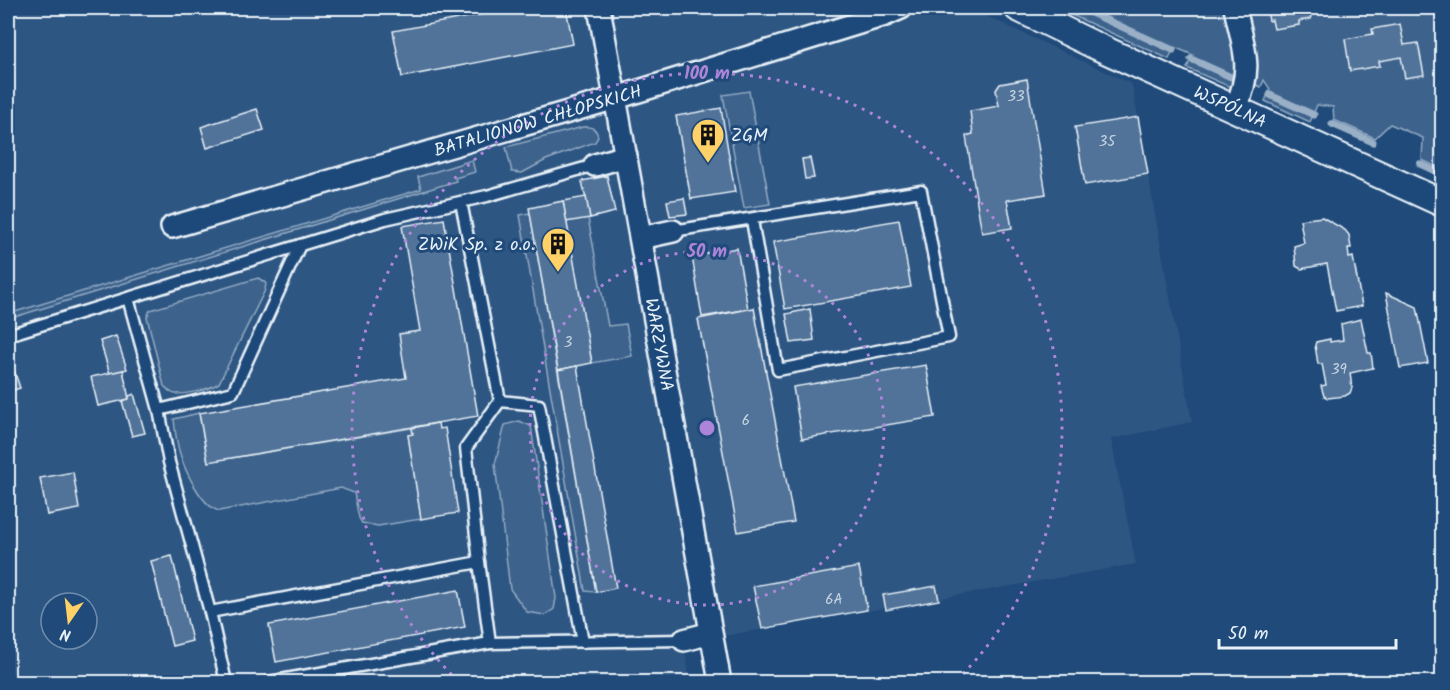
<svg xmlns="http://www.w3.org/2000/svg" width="1450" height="690" font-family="Kalam,sans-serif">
	<rect width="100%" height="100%" fill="#1f4a7a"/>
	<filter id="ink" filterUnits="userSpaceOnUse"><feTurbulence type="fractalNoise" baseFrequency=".0167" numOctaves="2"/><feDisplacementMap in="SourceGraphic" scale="12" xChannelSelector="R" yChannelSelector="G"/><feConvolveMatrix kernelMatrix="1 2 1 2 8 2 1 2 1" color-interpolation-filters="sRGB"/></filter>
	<g filter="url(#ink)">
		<path fill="#2e5683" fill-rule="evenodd" d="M8 8H969L1132 84 1192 422 1111 439 1136 564 684 643 690 682H8ZM51 603H87V639H51Z"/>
		<g fill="#3c628c" stroke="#92aac2" stroke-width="1.5">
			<path d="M1056 8H1231L1237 68 1233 85 1228 86 1187 68 1193 55 1174 47 1169 59Z"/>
			<path d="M1243 8H1442V169L1422 160 1423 138 1390 124 1375 138 1334 120 1333 107 1317 105 1310 122 1265 101 1270 89 1264 80 1261 87 1254 84Z"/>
			<path d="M749 91 770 204 744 208 723 95Z"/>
			<path d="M583 127C591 126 597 129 598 137L595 142 546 160 522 173 512 172 506 147Z"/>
			<path d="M472 160 475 172 455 178 456 181 8 319V314L421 189 418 177Z"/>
			<path d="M530 213 596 592 585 591 520 215Z"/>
			<path d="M588 218 608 326 626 324 632 356 592 363 566 222Z"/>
			<path d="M258 278 266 283 265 290 219 383C208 390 189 394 176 394 171 394 168 390 164 386L147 317 150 310Z"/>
			<path d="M199 413 208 462 412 428 413 434 408 435 421 519 378 526 362 523 359 518 354 493 341 488 219 511C203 507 186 473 181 457 177 445 175 431 174 419Z"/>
			<path d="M519 421 531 426 556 598 554 609 545 615 527 612 510 589 495 464 505 425Z"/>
		</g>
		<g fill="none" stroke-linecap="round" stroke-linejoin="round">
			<g stroke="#9ab0c7" stroke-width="7">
				<path d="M1080 8 1173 50"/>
				<path d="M1191 59 1231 77"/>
				<path d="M1270 95 1314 115"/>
				<path d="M1332 124 1373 142"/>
				<path d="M1420 164 1442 174"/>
			</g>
		</g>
		<g fill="#517399" stroke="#e8f1f8" stroke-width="1.5">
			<path d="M517 8H566L573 44 402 77 393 31Z"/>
			<path d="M1270 8H1309L1311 19 1299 21V25L1274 29 1272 20 1269 21 1267 9Z"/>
			<path d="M1400 24 1404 45 1418 43 1424 75 1405 78 1401 57 1379 61 1380 66 1350 71 1345 39 1373 34 1372 29Z"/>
			<path d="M1027 79 1046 194 1007 200 1012 228 982 233 966 136 973 134 970 111 999 106 996 90 1000 84Z"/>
			<path d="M721 108 735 192 691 199 676 116Z"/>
			<path d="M257 109 264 130 207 148 201 127Z"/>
			<path d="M1138 117 1148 174 1085 185 1075 127Z"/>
			<path d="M810 158 814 178 805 179 802 159Z"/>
			<path d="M607 176 615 212 590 218 582 181Z"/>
			<path d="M586 197 590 218 566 222 563 201Z"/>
			<path d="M684 198 687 214 670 216 667 201Z"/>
			<path d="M563 201 592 363 558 370 529 208Z"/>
			<path d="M1322 217 1345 230 1349 235 1351 248H1348L1349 258 1353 257 1362 306 1336 311 1327 264 1301 269 1296 266 1294 246 1304 243 1300 220Z"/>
			<path d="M444 219 478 416 208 462 199 413 406 378 399 334 420 331 402 226Z"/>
			<path d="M899 220 911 287 785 309 773 242Z"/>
			<path d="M737 248 748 309 702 317 692 256Z"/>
			<path d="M1386 293 1417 307 1428 363 1400 368Z"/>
			<path d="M754 308 794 522 738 532 698 319Z"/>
			<path d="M810 309 814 340 791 343 786 314Z"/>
			<path d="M1361 319 1368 353H1371L1373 368 1350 373 1352 388 1350 393 1345 396 1328 398 1324 396 1321 386 1326 385 1322 364H1318L1315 345 1316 342 1330 339V342L1343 340 1341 324Z"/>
			<path d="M116 336 127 369 110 374 100 341Z"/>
			<path d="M10 358 20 388 8 392V359Z"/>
			<path d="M926 365 935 417 802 439 793 387Z"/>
			<path d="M577 366 616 588 596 592 558 370Z"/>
			<path d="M123 370 129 399 98 406 91 377Z"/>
			<path d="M134 394 145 433 132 436 122 401 129 399V396Z"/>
			<path d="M438 423 439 429 445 428 458 513 421 519 408 435 413 434 412 428Z"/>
			<path d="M73 472 79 509 47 515 40 478Z"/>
			<path d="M172 556 192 641 172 646 151 561Z"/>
			<path d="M859 567 867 610 762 629 753 586Z"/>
			<path d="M936 586 939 600 886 610 883 595Z"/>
			<path d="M458 590 465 627 276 662 269 625Z"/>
		</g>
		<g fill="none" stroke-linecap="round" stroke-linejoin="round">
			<g stroke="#e8f1f8" stroke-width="15">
				<g id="service">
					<path d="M673 231 921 191 949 337 778 370 752 220"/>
					<path d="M128 298 159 410 233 392 300 245"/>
					<path d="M8 335 385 219 487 196 595 165"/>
					<path d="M500 401 539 405 583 642"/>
					<path d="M159 410 169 462 210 612 479 562 466 448 500 401 461 202"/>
					<path d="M210 612 226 682"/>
					<path d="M490 643 684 640"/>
					<path d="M269 682 490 643 479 562"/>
				</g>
			</g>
			<g stroke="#e8f1f8" stroke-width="26">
				<g id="minor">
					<path id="s1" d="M599 8 720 682"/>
					<path d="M1235 109C1254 68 1244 50 1235 8"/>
					<path d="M595 165 626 156"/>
					<path id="s2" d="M172 227 616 98 885 15 901 8"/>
					<path d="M641 238 673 231"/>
					<path d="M684 640 711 633"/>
				</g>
			</g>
			<g stroke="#e8f1f8" stroke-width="30">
				<g id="tertiary">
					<path id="s3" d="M1018 8 1092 44 1442 203"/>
				</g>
			</g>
			<use href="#service" stroke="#1f4a7a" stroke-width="10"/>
			<use href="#minor" stroke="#1f4a7a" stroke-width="21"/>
			<use href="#tertiary" stroke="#1f4a7a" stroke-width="26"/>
		</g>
	</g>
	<g fill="none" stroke="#ac85d9" stroke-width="3" stroke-dasharray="3 6">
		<circle cx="707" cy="428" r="177"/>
		<path d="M458 681A355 355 0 1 1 956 681"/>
	</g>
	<defs>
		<g id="building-pin" transform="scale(1.725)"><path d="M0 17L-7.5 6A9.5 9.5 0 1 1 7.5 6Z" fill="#ffd166" stroke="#1f4a7a"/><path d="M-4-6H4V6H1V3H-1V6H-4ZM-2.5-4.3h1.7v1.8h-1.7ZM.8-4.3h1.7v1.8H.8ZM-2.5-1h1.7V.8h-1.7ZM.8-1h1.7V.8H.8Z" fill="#111"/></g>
	</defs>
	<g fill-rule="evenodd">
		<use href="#building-pin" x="708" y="135"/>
		<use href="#building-pin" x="558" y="244"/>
	</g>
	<g text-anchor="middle" stroke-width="6" stroke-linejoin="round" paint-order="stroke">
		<g font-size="15" fill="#c2d2e0">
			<text x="1016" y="101">33</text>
			<text x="1107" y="146">35</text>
			<text x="568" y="347">3</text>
			<text x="1339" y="374">39</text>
			<text x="746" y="425">6</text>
			<text x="834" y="604">6A</text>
		</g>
		<g font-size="18" fill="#e8f1f8" stroke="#1f4a7a">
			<text dy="6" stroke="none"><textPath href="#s3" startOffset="234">WSPÓLNA</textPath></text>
			<text dy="6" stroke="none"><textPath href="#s2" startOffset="381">BATALIONÓW CHŁOPSKICH</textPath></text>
			<text dy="6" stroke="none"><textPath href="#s1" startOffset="342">WARZYWNA</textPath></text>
		</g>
		<g font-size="18" fill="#e8f1f8" stroke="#1f4a7a" text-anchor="start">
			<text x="731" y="141">ZGM</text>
			<text x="535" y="250" text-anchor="end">ZWiK Sp. z o.o.</text>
		</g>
	</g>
	<circle cx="707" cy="428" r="9" fill="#ac85d9" stroke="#1f4a7a" stroke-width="3"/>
	<g font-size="18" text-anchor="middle" font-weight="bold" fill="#ac85d9" stroke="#1f4a7a" stroke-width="6" stroke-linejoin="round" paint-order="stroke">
		<text x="707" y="79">100 m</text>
		<text x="707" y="257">50 m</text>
	</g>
	<rect width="1450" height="690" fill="none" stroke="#1f4a7a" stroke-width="30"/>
	<rect x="15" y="15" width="1420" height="660" fill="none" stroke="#e8f1f8" stroke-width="2" filter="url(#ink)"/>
	<g transform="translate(69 621) rotate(194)"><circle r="28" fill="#1f4a7a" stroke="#6f8dac" stroke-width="1.5"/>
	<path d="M0-4.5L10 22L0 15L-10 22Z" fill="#ffd166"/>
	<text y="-9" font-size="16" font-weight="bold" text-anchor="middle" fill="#e8f1f8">N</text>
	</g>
	<path d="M1219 639v9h177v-9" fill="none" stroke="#e8f1f8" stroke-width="3"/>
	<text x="1228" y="639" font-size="18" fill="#e8f1f8" stroke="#1f4a7a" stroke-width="4.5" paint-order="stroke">50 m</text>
</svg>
